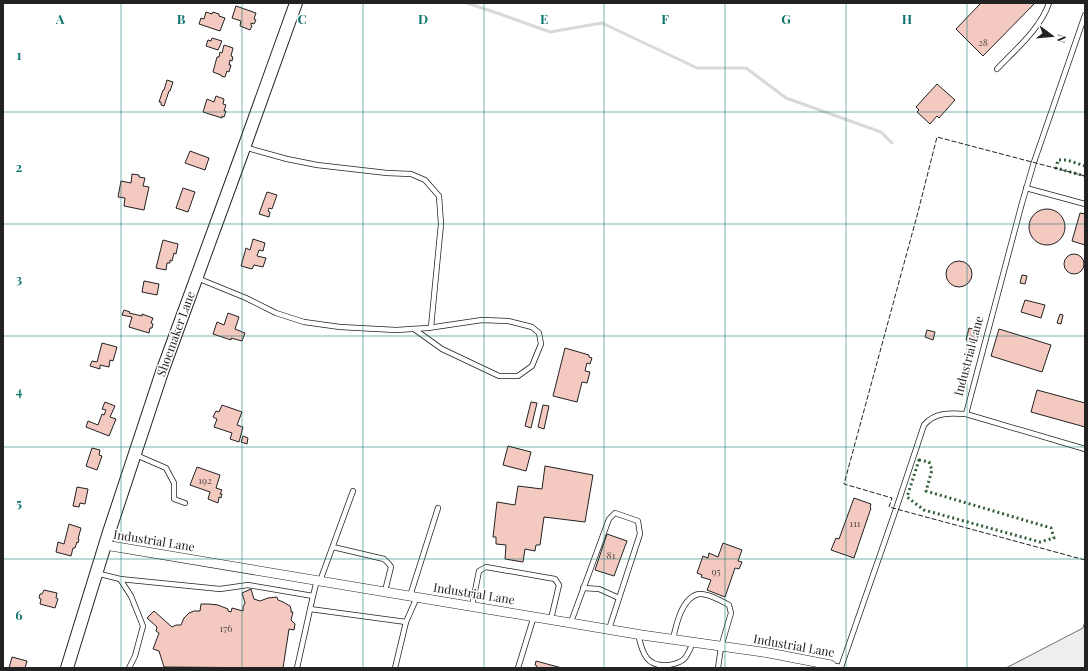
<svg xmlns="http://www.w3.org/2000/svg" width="1088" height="671" font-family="'Playfair Display',serif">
	<rect width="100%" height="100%" fill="#fff"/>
	<path fill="#eee" stroke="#6f6f6f" d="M1085 621V668H1006L1083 628Z"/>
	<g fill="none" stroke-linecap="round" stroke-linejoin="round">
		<path stroke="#d9d9d9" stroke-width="3" d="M467 3 503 15 550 32 602 23 697 68H746L786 98 881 132 892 143"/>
	</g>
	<g fill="#f3c9c0" stroke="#222">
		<path d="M981 3H1035L983 56 956 29Z"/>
		<path d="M236 6 256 13 254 19 256 20 254 24 251 23V25L252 26 250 30 240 26 241 21 232 18Z"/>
		<path d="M206 12 212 14 213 12 219 14V16L225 18 220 31 199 24 201 18 204 19Z"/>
		<path d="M212 38 222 41 218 50 206 46 208 40 211 41Z"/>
		<path d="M224 45 233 48 231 56 233 57 232 61 230 60 229 65H231L229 72 227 71 225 77 221 76V75L213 72 217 57H219L220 52 222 53Z"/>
		<path d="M167 80 173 82 170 91H169L164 106 161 105V102H159L163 90H164Z"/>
		<path d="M937 84 955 100 939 118 937 116 930 124 917 112 919 110 916 107Z"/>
		<path d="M216 96 224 99 223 104 226 105 224 111H226L224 117 222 116V118L203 112 207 99 214 102Z"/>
		<path d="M190 151 209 158 205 170 185 163Z"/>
		<path d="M132 174 139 175V177L145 178 143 186 149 187 144 210 124 206 125 198 118 197 121 181 131 183Z"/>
		<path d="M183 188 195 192 188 212 176 208Z"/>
		<path d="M267 192 277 195 272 209 269 208 268 211 270 212 269 217 259 214Z"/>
		<circle cx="1047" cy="227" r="18"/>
		<path d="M1080 213 1085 214V245L1072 241Z"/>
		<path d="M253 239 265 243 263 251 259 250 257 256 266 258 263 267 254 265 252 269 241 266 246 248 250 250Z"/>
		<path d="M163 240 178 244 176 254 174 253 172 261 170 260V263H167L166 270 156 268Z"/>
		<circle cx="1074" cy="264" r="10"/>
		<circle cx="959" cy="274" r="13"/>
		<path d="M1022 275 1027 276 1025 284 1020 283Z"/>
		<path d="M144 281 159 284 157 295 142 292Z"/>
		<path d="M1025 300 1045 305 1041 318 1021 312Z"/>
		<path d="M124 310 130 312 129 313 142 316V314L153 318 151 323 153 324 152 328H150L149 333 129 327 132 317 122 315Z"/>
		<path d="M228 313 239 317 235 329 245 333 242 341 231 338V340L213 334 217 322 224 325Z"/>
		<path d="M1060 314 1063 315 1061 324 1057 323Z"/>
		<path d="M969 328 979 331 975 343 966 340Z"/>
		<path d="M999 329 1051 345 1042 372 991 356Z"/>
		<path d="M927 330 935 332 933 340 925 337Z"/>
		<path d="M102 343 117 347 113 361 110 360 109 367 100 365V369L90 366 92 361 97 362Z"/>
		<path d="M565 348 589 355V357L592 358 590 364 587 363 585 371 590 372 587 383 582 382 577 402 553 396Z"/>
		<path d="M1037 390 1085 403V427L1031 412Z"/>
		<path d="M105 402 115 406 110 417 116 419 109 436 86 427 88 421 98 425 102 414 104 415 106 410 102 409Z"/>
		<path d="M531 402 537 403 531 428 525 426Z"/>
		<path d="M222 405 242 412 237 425 243 427 239 442 230 439 232 433 214 427 217 419 213 417 216 411 219 412Z"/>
		<path d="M543 405 549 406 544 429 538 427Z"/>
		<path d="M243 436 248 438 247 444 241 442Z"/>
		<path d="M508 446 531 452 526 471 503 465Z"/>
		<path d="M92 448 100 450 99 455 102 456 97 470 86 466Z"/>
		<path d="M545 466 593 475 585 522 544 517 540 545H536L535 551 525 549 523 562 505 559 506 545 496 544V537H493L497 502 515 505 518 486 542 489Z"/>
		<path d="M197 467 220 475 216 488 222 490 220 494H222L221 498 219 497 218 503 208 499 210 492 190 485Z"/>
		<path d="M77 487 88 489 85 504 80 503 79 507 73 506Z"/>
		<path d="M854 498 871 504 870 507 871 508 854 558 831 550 836 538 839 539Z"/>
		<path d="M69 524 81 528 78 539H79L78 543 77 542 75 548H73L71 556 56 552 58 542 64 544Z"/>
		<path d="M607 534 627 541 614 576 595 570Z"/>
		<path d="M723 543 742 550 738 561 742 562 739 569 735 568 725 597 707 590 711 580 701 577 702 575 697 573 703 556 708 558 709 553 718 557Z"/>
		<path d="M251 589 254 599 260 601 268 598 277 597 278 600 283 602 290 606 291 609V612H293L291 620 295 624 294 630 289 629 283 668 164 667 159 651 153 649 159 633 156 631 157 627 147 618 154 611 172 627 176 625H181L184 618 189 613 194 611H200L201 604H209L218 605 228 609V611L231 612 232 608 243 611V607L245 603 242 593Z"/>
		<path d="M44 590 57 593 56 598 58 599 55 608 40 604 41 599 39 598 40 594H42Z"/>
		<path d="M12 657 27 661 25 668H9Z"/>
		<path d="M536 661 562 668H536L537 666 535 665Z"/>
	</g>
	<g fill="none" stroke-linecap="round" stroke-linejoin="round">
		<g stroke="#222" stroke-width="6">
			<g id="service">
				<path d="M997 69C1015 50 1041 28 1049 3"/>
				<path d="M244 147 287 159 317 165 387 173 411 174 425 180 439 196 441 224 431 327"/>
				<path d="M1026 188 1085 204"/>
				<path d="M197 278 246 298 276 313 304 322 340 327 396 330 428 328 482 320 508 321 532 327 539 333 541 344 532 366 518 376H499L442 349 414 329"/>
				<path d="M966 414 1085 449"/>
				<path d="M136 455 166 468 174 483V499L185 503"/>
				<path d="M333 547 384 559 389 564 391 567 385 591"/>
				<path d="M96 573 120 579 131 596 143 626 135 656 129 668"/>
				<path d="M120 579 220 589 248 585 313 596 317 580"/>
				<path d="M320 581 353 491"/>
				<path d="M583 588 599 589 619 598"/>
				<path d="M410 596 438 508"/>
				<path d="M472 606 479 571 486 567 555 579 559 585 551 619"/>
				<path d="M310 609 406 622"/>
				<path d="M571 622 609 519 615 513 638 521 640 534 609 629"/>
				<path d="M638 634C642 652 646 668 669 665 674 664 680 663 684 659 688 655 691 647 693 642"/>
				<path d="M673 639C676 625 682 597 699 594 707 593 722 601 729 605L731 613 721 647 718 668"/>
				<path d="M831 665 841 667 896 509 924 425C935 412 950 413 966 414L1022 203 1034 162 1085 15"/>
				<path d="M297 668 313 596"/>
				<path d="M395 668 406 622 417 597"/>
				<path d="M518 668 534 616"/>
			</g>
		</g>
		<g stroke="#222" stroke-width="10">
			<path id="minor" d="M105 545 642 635 769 653 831 665"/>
		</g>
		<g stroke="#222" stroke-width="14">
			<path id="tertiary" d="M67 668 109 532 162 372 241 156 296 3"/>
		</g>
		<use href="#service" stroke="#fff" stroke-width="4.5"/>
		<use href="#minor" stroke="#fff" stroke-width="9"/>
		<use href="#tertiary" stroke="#fff" stroke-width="12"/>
		<g stroke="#2f5e38" stroke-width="3" stroke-dasharray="2 3" stroke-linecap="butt">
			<path d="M1085 166 1067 160H1058L1056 168 1085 176"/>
			<path d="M919 460 929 462 932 470 926 491 1051 528 1054 538 1040 542 924 510 907 497Z"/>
		</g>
		<path stroke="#222" stroke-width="1" stroke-dasharray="5 2" stroke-linecap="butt" d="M1085 176 937 137 918 212 844 484 892 498 889 507 1085 560"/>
	</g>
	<path fill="none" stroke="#0f766e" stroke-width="1" stroke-opacity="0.55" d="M121 3V668M242 3V668M363 3V668M484 3V668M604 3V668M725 3V668M846 3V668M967 3V668M3 112H1085M3 224H1085M3 336H1085M3 447H1085M3 559H1085"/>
	<g text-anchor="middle" stroke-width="3" stroke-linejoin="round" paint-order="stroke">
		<g font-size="10" fill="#564c4a">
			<text x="983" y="46">28</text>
			<text x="205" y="484">192</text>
			<text x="855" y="527">111</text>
			<text x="611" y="559">81</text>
			<text x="716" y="575">95</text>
			<text x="226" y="632">176</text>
		</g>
		<g font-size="12" fill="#222" stroke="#fff">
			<text transform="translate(176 334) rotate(-70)" y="4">Shoemaker Lane</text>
			<text transform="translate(969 356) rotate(-75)" y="4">Industrial Lane</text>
			<text transform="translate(154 541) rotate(9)" y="4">Industrial Lane</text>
			<text transform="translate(474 594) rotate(9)" y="4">Industrial Lane</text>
			<text transform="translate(794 646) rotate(10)" y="4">Industrial Lane</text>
		</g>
	</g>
	<g font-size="13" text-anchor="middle" font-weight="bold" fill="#0f766e" stroke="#fff" stroke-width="3" stroke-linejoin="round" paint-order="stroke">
		<text x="60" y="24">A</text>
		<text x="181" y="24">B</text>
		<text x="302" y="24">C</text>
		<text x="423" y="24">D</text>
		<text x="544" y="24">E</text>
		<text x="665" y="24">F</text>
		<text x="786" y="24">G</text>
		<text x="907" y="24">H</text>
		<text x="19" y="60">1</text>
		<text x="19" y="172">2</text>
		<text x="19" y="284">3</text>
		<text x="19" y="396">4</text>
		<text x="19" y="508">5</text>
		<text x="19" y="620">6</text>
	</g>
	<rect width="1088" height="671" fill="none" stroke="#222222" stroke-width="8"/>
	<g transform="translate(1052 36) rotate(106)" stroke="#ffffff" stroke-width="3" paint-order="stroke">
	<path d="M0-3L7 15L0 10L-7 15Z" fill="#222222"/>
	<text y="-6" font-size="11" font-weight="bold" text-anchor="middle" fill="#222222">N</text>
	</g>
</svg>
